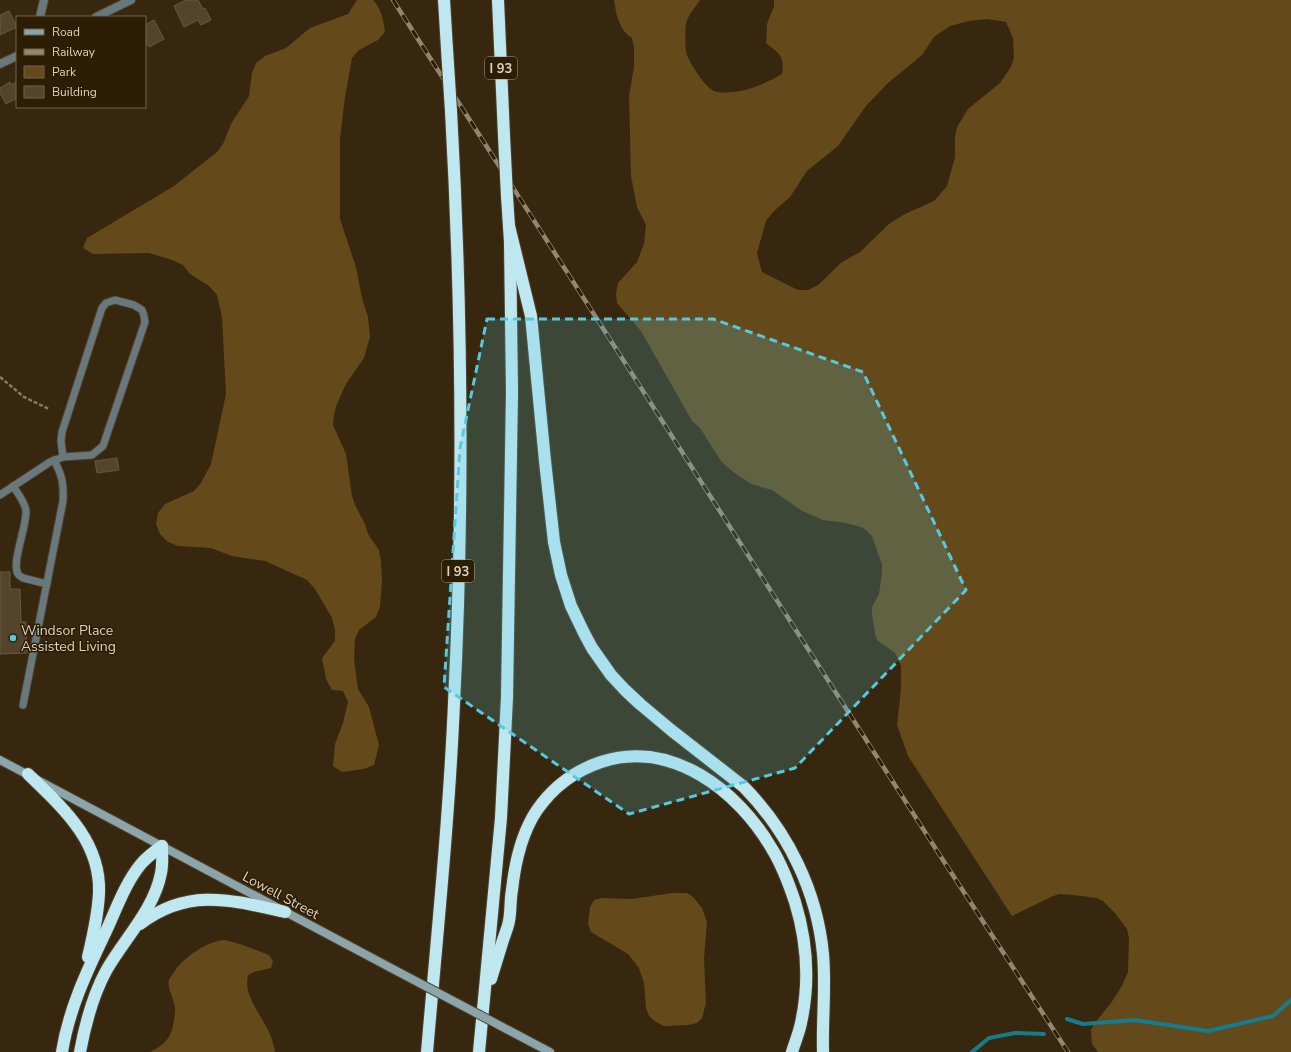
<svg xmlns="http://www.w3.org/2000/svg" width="1291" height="1052" font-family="'Nunito Sans',sans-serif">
	<rect width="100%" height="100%" fill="#36270e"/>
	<g fill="#64491b" fill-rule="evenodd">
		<path d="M357 0H373C381 8 384 21 385 32L378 40 359 50 352 58 345 97 340 139V219L356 267 362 298 368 317 370 337 364 358 346 384 337 404 334 414 333 425 346 454 352 496 355 505 365 524 368 534 379 550 381 561 382 581 380 607 376 617 359 630 355 639 354 659 358 689 369 707 379 745 374 765 364 769 342 772 333 766 335 744 343 723 348 702 343 691 332 690 326 679 322 658 335 641V630L332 618 315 589 307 580 265 561 232 556 211 548 178 546 168 542 160 534 156 524 158 513 165 504 194 491 201 483 211 464 226 394 222 317 217 295 209 286 190 274 183 265 172 260 149 253 93 254 83 248 87 238 174 186 217 152 223 144 231 124 249 96 252 73 256 63 265 56 286 48 310 28 348 14Z"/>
		<path d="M614 0H700C695 8 688 15 686 24 685 29 685 50 687 55 691 65 706 90 717 92 740 95 763 85 782 74 785 55 779 54 766 43L767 24 774 6V0H1291V1052H1098L1092 1044 1091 1030 1094 1024 1111 1003 1122 986 1128 972 1129 938 1127 929 1114 912 1103 901 1097 898 1073 895 1059 894 1051 897 1012 916 908 756 897 725 901 688V666L895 653 877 640 875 634 872 614V607L879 594 882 573V565L872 536 867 531 861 527 846 523 823 520 802 511 772 490 751 484 733 472 721 461 700 428 692 421 641 331 617 303 616 294 618 283 637 262 644 244 646 225 637 207 631 176 629 96 634 67V48L632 38C619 30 616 14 614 0ZM987 19 1006 22 1013 38 1014 58 1011 67 1000 83 968 109 957 127 955 137V157L947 186 934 201 907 213 890 223 860 252 842 262 818 285 808 290H798L762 272 757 253 766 221 773 212 790 197 807 171 838 146 866 106 888 83 922 55 934 37 950 26 969 21Z"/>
		<path d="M672 893H687L693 897 702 908 707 922 704 959 706 1003 702 1018 697 1023 689 1025 664 1026 656 1022 649 1016 646 1008 644 983 639 968 628 954 591 932 588 924 590 907 594 900 602 898 632 899Z"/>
		<path d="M225 940 240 944 269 955 273 961 271 968 254 972 248 975C243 997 262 1015 270 1034 272 1039 274 1046 275 1052H150C166 1044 172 1037 174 1019 175 1014 176 1009 174 1004 173 996 167 988 169 980 170 977 173 974 174 972 184 957 207 941 225 940Z"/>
	</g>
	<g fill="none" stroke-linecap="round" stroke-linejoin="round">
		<g stroke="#157c8d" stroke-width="4">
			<path d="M1067 1019 1083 1024 1135 1020 1208 1031 1273 1016 1291 1000"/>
			<path d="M972 1052 989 1038 1015 1033 1044 1034"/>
		</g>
	</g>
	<g fill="#54442b" stroke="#69583e">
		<path d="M186 0H198L203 9 205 8 211 20 201 25 198 20 184 27 174 6Z"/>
		<path d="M9 11 17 27 0 35V15Z"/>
		<path d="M154 20 164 39 149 47 145 40V25Z"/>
		<path d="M10 82 11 85 17 82V98L6 104 0 93V88Z"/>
		<path d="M117 458 119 470 97 473 95 461Z"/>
		<path d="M0 572H10V589H20L21 622H26L27 653 0 654Z"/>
	</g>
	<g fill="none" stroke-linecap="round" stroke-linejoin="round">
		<g stroke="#50422b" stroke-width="9">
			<g id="lane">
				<path d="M13 486C18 494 25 502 26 511 27 526 11 563 18 574 19 576 21 576 23 578L47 584"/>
				<path d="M0 495 50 462 63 457 92 455 103 446 145 322 144 316 142 310 134 305 115 300 106 303 102 308 62 432 61 441 63 457"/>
				<path d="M23 705 63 501C64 484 62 475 54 460"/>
			</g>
		</g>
		<g stroke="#50422b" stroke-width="10">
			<g id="street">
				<path d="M40 17 44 0"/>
				<path d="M96 17 131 0"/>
				<path d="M0 64 17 56"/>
			</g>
		</g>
		<g stroke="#50422b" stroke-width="10">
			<g id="secondary">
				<path d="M0 760 391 968"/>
				<path d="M529 1041 550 1052"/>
			</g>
		</g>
		<g stroke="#50422b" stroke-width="14">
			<g id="highway">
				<path d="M444 0 447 49"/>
				<path d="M498 0 504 136"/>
				<path d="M509 226 531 316 545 461 554 542 561 575 571 606 584 633 592 648 611 675 625 690 640 704 671 730 744 787C788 832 817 891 823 954 826 987 822 1020 823 1052"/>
				<path d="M28 774C62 807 101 841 99 893 98 915 93 936 88 957"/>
				<path d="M140 924C188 887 232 900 285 912"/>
				<path d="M491 979C495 966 499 953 503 940 505 934 508 927 509 921 511 911 510 900 512 890 515 862 521 834 537 810 553 787 574 771 601 762 671 739 738 790 772 849 782 865 789 884 795 902 807 941 810 982 801 1023 799 1033 795 1042 792 1052"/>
				<path d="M62 1052C69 1008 88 969 107 929 117 907 126 882 141 864 147 857 155 851 162 846"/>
				<path d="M80 1052C85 1025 93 995 106 971 124 939 154 910 161 873 163 864 162 855 162 846"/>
				<path d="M427 1052C437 936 449 819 454 703 464 506 462 308 451 111"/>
				<path d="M479 1052 501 818 507 697 512 392 510 242 507 196"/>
			</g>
		</g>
		<path stroke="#867a66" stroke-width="2.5" stroke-dasharray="4 2" stroke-linecap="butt" d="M0 377 24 397 49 409"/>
		<use href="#lane" stroke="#68787c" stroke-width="7"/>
		<use href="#street" stroke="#68787c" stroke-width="8"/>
		<use href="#secondary" stroke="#8ba5ab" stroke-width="8"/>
		<use href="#highway" stroke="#bee7f0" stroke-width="12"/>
		<g stroke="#918672" stroke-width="4.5">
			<path id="rail" d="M393 0 941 857 1068 1052"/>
		</g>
		<use href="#rail" stroke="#2c1d04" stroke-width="3" stroke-dasharray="9" stroke-linecap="butt"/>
		<g stroke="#50422b" stroke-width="10" stroke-linecap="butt">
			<path id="secondary-bridge" d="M391 968 529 1041"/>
		</g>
		<g stroke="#50422b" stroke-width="14" stroke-linecap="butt">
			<g id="highway-bridge">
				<path d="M447 49 451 111"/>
				<path d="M504 136 507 196"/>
			</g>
		</g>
		<use href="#secondary-bridge" stroke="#8ba5ab" stroke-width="8"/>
		<use href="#highway-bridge" stroke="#bee7f0" stroke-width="12"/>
	</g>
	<path fill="#56c9e0" fill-opacity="0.2" stroke="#56c9e0" stroke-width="3" stroke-dasharray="8 5" stroke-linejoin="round" d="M487 319H713L863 372 966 590 795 768 629 814 444 687 460 448Z"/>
	<circle fill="#56c9e0" stroke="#2c1d04" stroke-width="1.5" cx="13" cy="638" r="4"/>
	<g text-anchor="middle" stroke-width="3" stroke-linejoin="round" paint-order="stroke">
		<g fill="#2c1d04" stroke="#a69b89" stroke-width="1">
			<rect x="485" y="57" width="32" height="22" rx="3"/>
			<rect x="442" y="560" width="32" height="22" rx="3"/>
		</g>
		<g font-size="13" font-weight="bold" fill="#dad1c2">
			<text x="501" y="73">I 93</text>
			<text x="458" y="576">I 93</text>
		</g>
		<g font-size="14" fill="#dad1c2" stroke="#2c1d04" text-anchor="start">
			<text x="21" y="635">Windsor Place<tspan x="21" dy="16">Assisted Living</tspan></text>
		</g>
		<g font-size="14" fill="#dad1c2" stroke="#2c1d04">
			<text transform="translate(281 895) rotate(28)" y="5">Lowell Street</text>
		</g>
	</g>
	<rect x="16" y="16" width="130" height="92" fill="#2c1d04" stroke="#726550"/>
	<rect x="24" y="29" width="20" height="6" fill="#8ba5ab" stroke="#726550"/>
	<text x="52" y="36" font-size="12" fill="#dad1c2">Road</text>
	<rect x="24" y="49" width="20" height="6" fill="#918672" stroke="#726550"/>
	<text x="52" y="56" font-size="12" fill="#dad1c2">Railway</text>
	<rect x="24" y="66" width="20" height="12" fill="#64491b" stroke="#726550"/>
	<text x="52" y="76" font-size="12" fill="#dad1c2">Park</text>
	<rect x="24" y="86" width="20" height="12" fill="#54442b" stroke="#726550"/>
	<text x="52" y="96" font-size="12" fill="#dad1c2">Building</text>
</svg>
